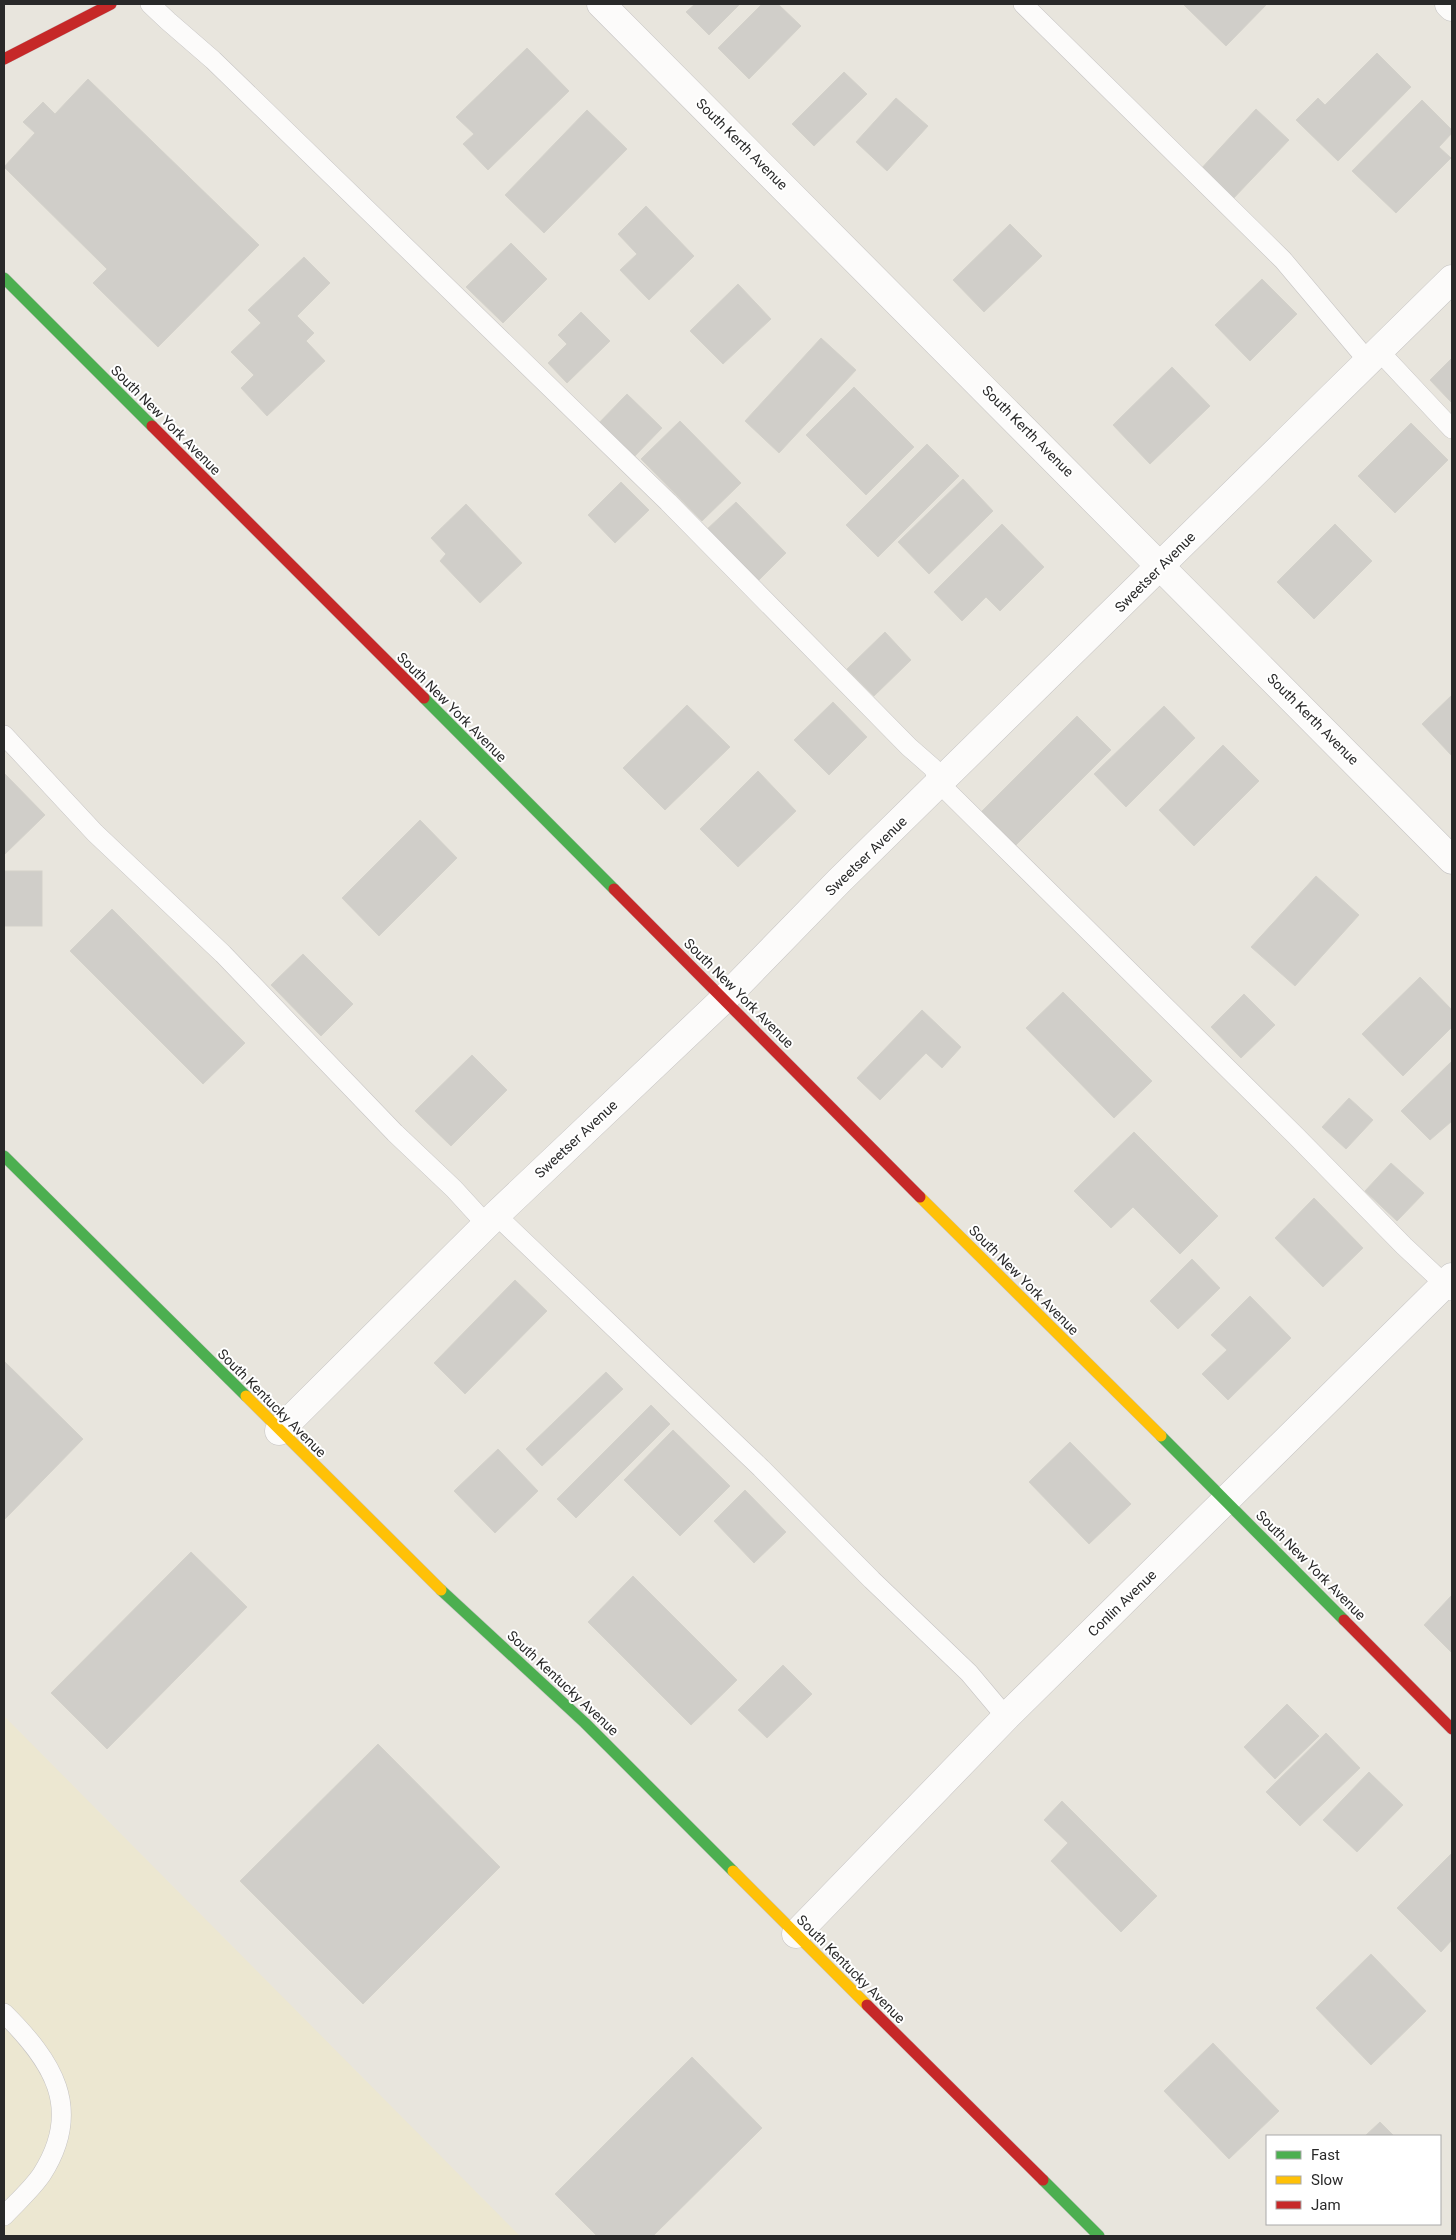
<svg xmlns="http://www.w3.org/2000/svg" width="1456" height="2240" font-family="Roboto,sans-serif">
	<rect width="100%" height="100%" fill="#e8e5dd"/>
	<path fill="#ece7d1" d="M4 1716 520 2236H4Z"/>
	<g fill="#d0cec9" stroke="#d3d1ca">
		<path d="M695 4H740L709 35 686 12Z"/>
		<path d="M762 4H778L801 26 749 79 718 48Z"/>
		<path d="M1183 4H1267L1226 46Z"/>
		<path d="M527 48 569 91 488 170 463 144 474 134 456 117Z"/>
		<path d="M1377 53 1411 87 1338 161 1296 120 1318 98 1325 105Z"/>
		<path d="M844 72 867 94 814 146 792 124Z"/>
		<path d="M88 79 259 245 158 347 93 283 107 269 4 167 35 133 23 122 43 102 55 114Z"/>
		<path d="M896 98 928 126 887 171 856 142Z"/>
		<path d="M1422 100 1452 130V133L1439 147 1451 158 1396 213 1352 171Z"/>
		<path d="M1256 109 1289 140 1231 201 1199 171Z"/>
		<path d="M587 110 627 149 544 233 505 195Z"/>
		<path d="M646 206 694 256 649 300 620 270 637 254 618 234Z"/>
		<path d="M1010 224 1042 256 984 312 953 280Z"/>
		<path d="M511 243 547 279 503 323 466 287Z"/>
		<path d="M304 257 330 283 297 316 314 333 306 341 325 361 267 416 241 388 254 375 231 352 261 323 248 310Z"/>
		<path d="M1262 279 1297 314 1250 361 1215 325Z"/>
		<path d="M738 284 771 319 723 364 690 331Z"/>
		<path d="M581 312 610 341 567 383 548 363 567 344 558 335Z"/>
		<path d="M821 338 856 370 779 453 745 421Z"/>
		<path d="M1452 358V403L1430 380Z"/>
		<path d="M1172 367 1210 406 1150 464 1113 425Z"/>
		<path d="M854 387 914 447 866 495 806 435Z"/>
		<path d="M627 394 662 428 630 461 595 427Z"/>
		<path d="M680 421 741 483 702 521 641 459Z"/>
		<path d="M1411 423 1448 460 1395 513 1358 476Z"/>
		<path d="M927 444 959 476 878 557 846 525Z"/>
		<path d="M963 479 993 511 929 574 898 542Z"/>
		<path d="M621 482 649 510 615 543 588 515Z"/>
		<path d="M736 502 786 553 755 584 704 532Z"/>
		<path d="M466 504 522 563 480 603 440 561 446 554 431 538Z"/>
		<path d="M1002 524 1044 567 1000 611 986 597 962 621 934 592Z"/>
		<path d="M1335 524 1372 561 1314 619 1277 582Z"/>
		<path d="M885 632 911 660 874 696 847 669Z"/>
		<path d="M1452 695V756L1422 724Z"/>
		<path d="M833 702 867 737 829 775 794 740Z"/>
		<path d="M687 705 730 747 665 810 623 768Z"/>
		<path d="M1164 706 1195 738 1126 807 1094 774Z"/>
		<path d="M1077 716 1111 750 1013 848 979 814Z"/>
		<path d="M1223 745 1259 781 1194 846 1159 810Z"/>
		<path d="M758 771 796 811 738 867 700 829Z"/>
		<path d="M4 773 45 815 4 855Z"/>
		<path d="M420 820 457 858 379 936 342 898Z"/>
		<rect x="4" y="871" width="38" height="55"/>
		<path d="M1316 876 1359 915 1295 986 1251 947Z"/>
		<path d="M112 909 245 1043 203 1084 70 951Z"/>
		<path d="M303 954 353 1004 321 1036 271 985Z"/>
		<path d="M1420 977 1452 1010V1027L1403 1076 1362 1034Z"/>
		<path d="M1063 992 1152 1081 1114 1118 1026 1028Z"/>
		<path d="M1244 994 1275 1025 1241 1058 1211 1027Z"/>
		<path d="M922 1010 961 1047 942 1068 926 1053 880 1100 857 1078Z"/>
		<path d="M472 1055 507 1090 451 1146 415 1111Z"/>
		<path d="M1452 1061V1121L1430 1140 1401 1111Z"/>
		<path d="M1349 1098 1373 1120 1346 1149 1322 1127Z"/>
		<path d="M1134 1132 1218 1216 1180 1254 1133 1207 1111 1228 1074 1191Z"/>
		<path d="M1391 1163 1424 1193 1397 1221 1365 1191Z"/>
		<path d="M1314 1198 1363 1248 1323 1287 1275 1238Z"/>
		<path d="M1192 1259 1220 1288 1178 1329 1150 1301Z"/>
		<path d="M515 1280 547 1311 465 1394 434 1363Z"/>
		<path d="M1250 1296 1291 1338 1228 1400 1202 1374 1227 1350 1211 1335Z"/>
		<path d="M4 1361 83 1439 4 1520Z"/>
		<path d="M606 1372 623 1389 542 1466 526 1449Z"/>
		<path d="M651 1405 670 1424 576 1518 557 1499Z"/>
		<path d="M673 1430 730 1486 680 1536 624 1480Z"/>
		<path d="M1070 1442 1131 1504 1089 1544 1029 1482Z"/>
		<path d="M498 1449 538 1491 495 1533 454 1491Z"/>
		<path d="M745 1490 786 1532 754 1563 714 1521Z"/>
		<path d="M191 1552 247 1607 107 1749 51 1693Z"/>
		<path d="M633 1576 737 1680 691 1725 588 1622Z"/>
		<path d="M1452 1595V1653L1424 1625Z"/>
		<path d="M783 1665 812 1694 767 1738 738 1710Z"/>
		<path d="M1287 1704 1319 1736 1275 1779 1244 1747Z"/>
		<path d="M1326 1733 1360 1768 1300 1826 1266 1792Z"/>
		<path d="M378 1744 500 1867 363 2004 240 1881Z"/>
		<path d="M1369 1772 1403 1805 1357 1852 1323 1820Z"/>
		<path d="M1062 1801 1157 1896 1121 1932 1051 1861 1068 1843 1044 1820Z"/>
		<path d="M1452 1853V1940L1441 1952 1397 1908Z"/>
		<path d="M1371 1954 1426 2011 1371 2065 1316 2008Z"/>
		<path d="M1213 2043 1279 2111 1229 2159 1164 2091Z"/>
		<path d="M692 2057 762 2128 653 2236H597L555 2194Z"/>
		<path d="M1380 2122 1394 2136H1365Z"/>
	</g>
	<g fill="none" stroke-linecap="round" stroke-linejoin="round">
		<g stroke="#c5c3c3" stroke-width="20">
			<g id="lane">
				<path d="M150 4 168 21 213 60 668 502 909 747 933 768 940 784 1295 1135 1404 1246 1452 1291"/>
				<path d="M1023 4 1283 260 1368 361"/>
				<path d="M1379 351 1452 429"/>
				<path d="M4 735 95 833 223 954 395 1133 454 1189 486 1224"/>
				<path d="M496 1215 761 1468 872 1580 969 1673 1006 1717"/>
				<path d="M4 2013C52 2061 84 2108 42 2174 32 2189 16 2203 4 2216"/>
			</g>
		</g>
		<g stroke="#c5c3c3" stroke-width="29">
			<g id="street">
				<path d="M601 4 1452 860"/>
				<path d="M1449 4 1452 7"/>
				<path d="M279 1431 496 1215 724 999 839 881 1452 279"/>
				<path d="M796 1934 1006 1717 1452 1277"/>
			</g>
		</g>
		<g stroke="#c5c3c3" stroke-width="12">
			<g id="fast">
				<path d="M4 278 152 426"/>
				<path d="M424 698 614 889"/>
				<path d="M4 1156 246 1396"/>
				<path d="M1161 1436 1344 1620"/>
				<path d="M441 1590 585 1723 733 1871"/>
				<path d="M1043 2180 1099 2236"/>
			</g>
		</g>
		<g stroke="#c5c3c3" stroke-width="12">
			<g id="slow">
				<path d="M920 1197 1161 1436"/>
				<path d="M246 1396 441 1590"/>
				<path d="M733 1871 867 2005"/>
			</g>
		</g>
		<g stroke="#c5c3c3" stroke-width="12">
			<g id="jam">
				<path d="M4 59 111 4"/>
				<path d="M152 426 424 698"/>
				<path d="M614 889 920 1197"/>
				<path d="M1344 1620 1452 1729"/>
				<path d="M867 2005 1043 2180"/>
			</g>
		</g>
		<use href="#lane" stroke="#fcfbfa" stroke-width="19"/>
		<use href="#street" stroke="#fcfbfa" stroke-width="28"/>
		<use href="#fast" stroke="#4caf50" stroke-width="11"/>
		<use href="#slow" stroke="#ffc107" stroke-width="11"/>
		<use href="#jam" stroke="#c62828" stroke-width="11"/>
	</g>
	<g text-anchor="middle" stroke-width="4" stroke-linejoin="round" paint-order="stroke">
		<g font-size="14" fill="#292929" stroke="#fff">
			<text transform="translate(742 144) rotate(45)" y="5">South Kerth Avenue</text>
			<text transform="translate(166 420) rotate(45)" y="5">South New York Avenue</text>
			<text transform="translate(1028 431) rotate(45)" y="5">South Kerth Avenue</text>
			<text transform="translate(1155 572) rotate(-45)" y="5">Sweetser Avenue</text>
			<text transform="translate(452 707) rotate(45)" y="5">South New York Avenue</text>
			<text transform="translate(1313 719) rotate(45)" y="5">South Kerth Avenue</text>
			<text transform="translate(866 856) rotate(-44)" y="5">Sweetser Avenue</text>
			<text transform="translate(739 993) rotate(45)" y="5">South New York Avenue</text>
			<text transform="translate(576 1139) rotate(-43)" y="5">Sweetser Avenue</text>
			<text transform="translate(1024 1280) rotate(45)" y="5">South New York Avenue</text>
			<text transform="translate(272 1403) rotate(45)" y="5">South Kentucky Avenue</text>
			<text transform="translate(1311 1565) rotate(45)" y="5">South New York Avenue</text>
			<text transform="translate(1122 1603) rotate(-44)" y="5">Conlin Avenue</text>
			<text transform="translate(563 1683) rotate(43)" y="5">South Kentucky Avenue</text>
			<text transform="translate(851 1969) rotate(45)" y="5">South Kentucky Avenue</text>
		</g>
	</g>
	<rect width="1456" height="2240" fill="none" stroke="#292929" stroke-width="10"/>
	<rect x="1266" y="2135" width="175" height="90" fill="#ffffff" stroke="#a9a9a9"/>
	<rect x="1276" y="2151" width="25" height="8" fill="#4caf50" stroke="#a9a9a9"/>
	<text x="1311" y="2160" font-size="15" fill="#292929">Fast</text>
	<rect x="1276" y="2176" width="25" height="8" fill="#ffc107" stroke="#a9a9a9"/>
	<text x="1311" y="2185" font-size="15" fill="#292929">Slow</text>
	<rect x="1276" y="2201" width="25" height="8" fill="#c62828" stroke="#a9a9a9"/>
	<text x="1311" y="2210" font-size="15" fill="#292929">Jam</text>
</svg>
